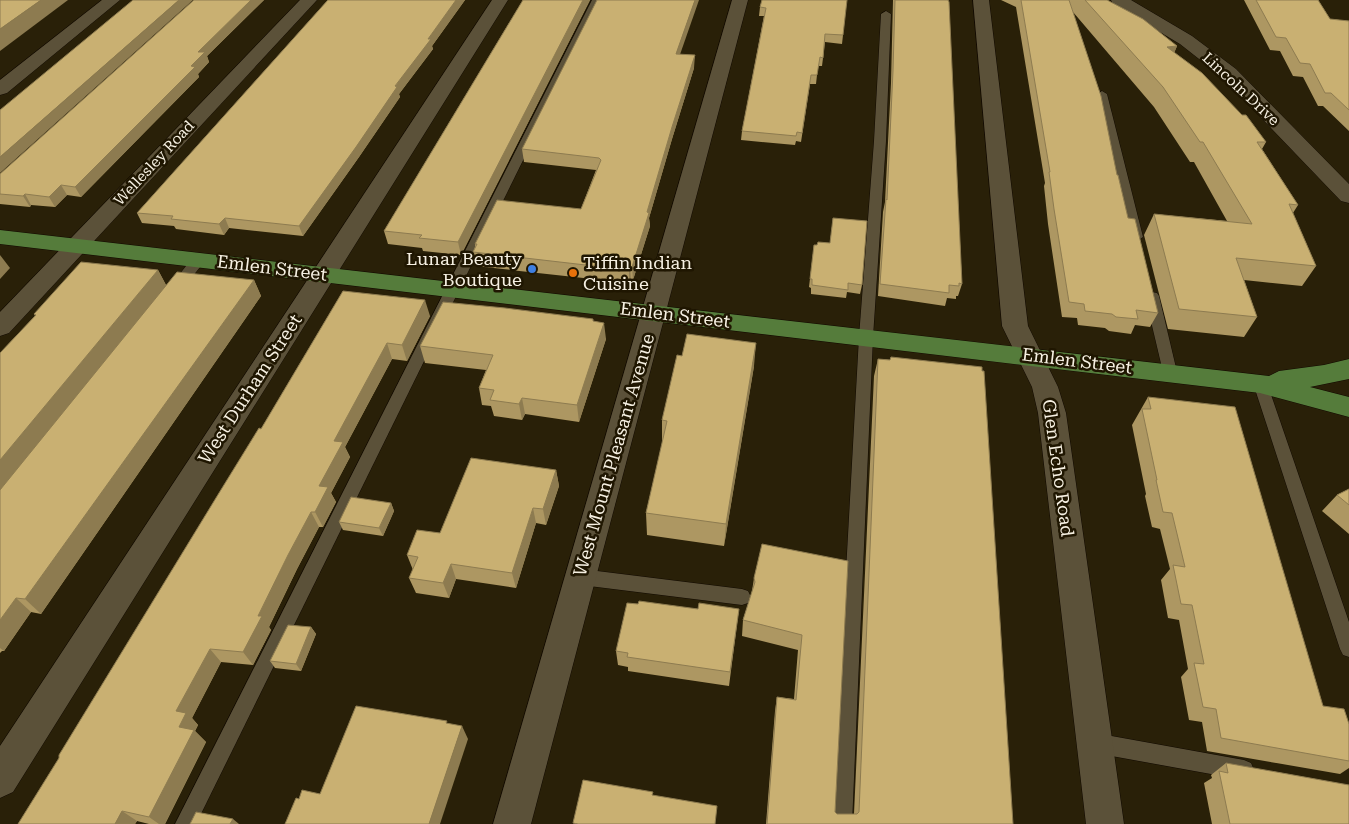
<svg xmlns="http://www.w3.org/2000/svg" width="1349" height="824" font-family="'Roboto Serif',serif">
	<rect width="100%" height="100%" fill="#292008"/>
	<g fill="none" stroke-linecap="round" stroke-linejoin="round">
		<g stroke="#110900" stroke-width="1">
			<g id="service">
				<path d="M592 0H602L196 824H175Z"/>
				<path d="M886 11 891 14 886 141 873 337 852 824H832L859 337 874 141 881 14Z"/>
				<path d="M1102 91 1107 94 1143 237 1137 241 1131 237 1097 94Z"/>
				<path d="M199 255 204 256 205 259 204 262 181 291H171L169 288 171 285 194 256Z"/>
				<path d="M1152 292 1157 293 1159 296 1177 372 1175 376 1170 377 1165 376 1163 372 1145 296 1147 293Z"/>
				<path d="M1260 378 1265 379 1267 383 1349 622V657L1343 655 1340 649 1253 383 1255 379Z"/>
				<path d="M581 569 742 589 748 591 751 597 748 603 742 605 581 585 575 582 572 577 575 572Z"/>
				<path d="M1095 733 1244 760 1251 763 1254 770 1251 777 1244 780 1095 753 1088 750 1085 743 1088 736Z"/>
			</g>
		</g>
		<g stroke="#110900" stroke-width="1">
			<g id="minor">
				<path d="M102 0H120L7 93 0 95V80Z"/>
				<path d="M300 0H317L9 333 0 336V312Z"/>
				<path d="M492 0H508L13 792 0 798V746Z"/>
				<path d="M732 0H748L531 824H493Z"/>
				<path d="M973 0H989L1028 326 1058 387 1066 413 1124 824H1086L1038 413 1032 387 1002 326Z"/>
			</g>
		</g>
		<g stroke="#110900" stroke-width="1">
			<path id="secondary" d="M1111 0H1131L1192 36 1236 69 1349 184V203L1341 201 1222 77 1180 44 1113 4Z"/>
		</g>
		<g stroke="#110900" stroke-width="1">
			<path id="primary" d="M0 230 1269 376 1279 371 1324 365 1349 359V379L1310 387 1349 397V417L1260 393 0 244Z"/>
		</g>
		<use href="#service" fill="#5b5139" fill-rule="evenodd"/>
		<use href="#minor" fill="#5b5139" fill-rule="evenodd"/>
		<use href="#secondary" fill="#5b5139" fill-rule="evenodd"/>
		<use href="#primary" fill="#557c3b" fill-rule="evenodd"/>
	</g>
	<g fill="#ad9762">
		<path d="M194 0H264L207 56 209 62 198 74 199 77 81 197 67 195 55 207 31 205 30 207 0 204V174Z"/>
		<path d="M328 0H465L432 46 433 49 399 94 400 97 359 157 303 236 229 228 224 235 176 229 174 226 142 223 137 213Z"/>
		<path d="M523 0H590L461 255 423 251 422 248 388 244 384 231Z"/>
		<path d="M762 0 843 35 842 44 825 42 822 66H818L816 84H810L801 142 796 141 795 145 741 140 742 131 764 16H759L760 7Z"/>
		<path d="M893 0H948L962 284 958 296H956V299L947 298 945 306 878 296 883 212 885 202 891 83Z"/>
		<path d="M1001 0H1107L1177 46 1174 53 1266 142 1262 149 1298 205 1293 213 1316 266 1302 286 1244 280 1257 317 1244 337 1168 329 1144 235 1154 214 1227 221 1194 162H1190L1154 107 1073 12 1128 218 1158 313 1150 327 1135 325 1131 334 1109 331 1105 328 1078 325 1077 318 1062 317 1048 224 1044 186 1045 183 1016 7Z"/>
		<path d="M1244 0H1318L1330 19 1349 21V131L1323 106H1318L1303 77 1293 76 1280 51 1270 50Z"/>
		<path d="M681 54 694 68 672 139 649 218 650 226 633 280H631L629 283 475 266 473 252 475 247V244L581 209 596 170 524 162 522 149Z"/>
		<path d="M833 218 862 285 860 294 847 292 846 298 811 294V288L809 287 814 245H817L830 243Z"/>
		<path d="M158 270 166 285 254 280 261 296 41 614 31 612 4 651H2L0 653V353L35 316 34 314Z"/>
		<path d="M343 291 430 316 407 361 392 359 345 447 350 457 331 493 336 502 323 527H319L297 569 269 627 271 630 253 665 221 662 192 718 198 725 195 731 206 742 165 824H149L137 821 135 824 59 758 261 429Z"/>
		<path d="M593 319V321L606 339 579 422 525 414 522 420 494 416 491 406 482 405 479 388 486 370 425 363 420 346Z"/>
		<path d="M891 357 1013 824H766L775 711 777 697 794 699 798 650 742 636 743 620 752 591 754 578 848 561 835 812 837 814H854L874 376 878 359 890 360Z"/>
		<path d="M754 366 724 546 647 535 646 513 662 444V420Z"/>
		<path d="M1148 397 1323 706 1349 724V768L1340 774 1207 751 1202 722 1189 720 1181 677 1188 669 1179 620 1168 618 1161 580 1170 569 1160 529 1152 527 1145 496 1146 494 1132 425Z"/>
		<path d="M556 470 559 486 546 525 536 523 516 588 456 579 449 598 416 593 409 578 413 570 407 555 440 533Z"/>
		<path d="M1349 489V534L1322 511 1337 495Z"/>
		<path d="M391 503 394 511 383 536 343 530 339 522Z"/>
		<path d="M638 604 698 609H739L729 686 628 671V667L618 665 616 651Z"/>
		<path d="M311 627 316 634 301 671 275 668 270 661Z"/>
		<path d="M1226 763 1349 824H1212L1204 783 1212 778 1211 775Z"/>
	</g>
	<g fill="#8d7b50">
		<path d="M41 0H68L0 51V29Z"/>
		<path d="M179 0H193L0 173V157Z"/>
		<path d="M251 0H264L207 56 209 62 198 74 199 77 81 197 75 187 191 66 198 52Z"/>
		<path d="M456 0H465L432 46 433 49 399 94 400 97 359 157 303 236 299 226 428 39Z"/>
		<path d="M583 0H590L461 255 458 242Z"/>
		<path d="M695 0H699L676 66V54Z"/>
		<path d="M1177 46 1169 65 1167 47Z"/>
		<path d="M695 55 694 68 672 139 649 218 650 226 633 280 632 267 647 212 672 127Z"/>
		<path d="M61 185 67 195 55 207 49 197Z"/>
		<path d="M25 194 31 205 30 207 23 196Z"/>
		<path d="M225 218 229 228 224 235 219 224Z"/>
		<path d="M0 255 10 268 0 279Z"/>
		<path d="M630 267 631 280 629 283V270Z"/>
		<path d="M158 270 167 287 0 493V460Z"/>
		<path d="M254 280 261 296 41 614 25 599Z"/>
		<path d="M425 300 430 316 407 361 402 345Z"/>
		<path d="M604 323 606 339 579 422 577 405Z"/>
		<path d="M387 343 392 359 345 447 350 457 331 493 336 502 323 527 315 512 319 486 334 441Z"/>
		<path d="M756 343 754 366 724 546 726 524Z"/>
		<path d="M522 398 525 414 522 420 519 404Z"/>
		<path d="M556 470 559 486 546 525 543 509Z"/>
		<path d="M391 503 394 511 383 536 379 528Z"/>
		<path d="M533 508 536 523 516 588 512 573Z"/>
		<path d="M311 512 319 527 297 569 269 627 271 630 253 665 243 652 258 616 288 555Z"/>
		<path d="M451 564 456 579 449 598 443 583Z"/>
		<path d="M16 598 31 612 4 651 0 648V620Z"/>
		<path d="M311 627 316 634 301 671 296 664Z"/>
		<path d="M210 649 221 662 192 718 198 725 195 731 206 742 165 824H159L149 817 179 727 176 711Z"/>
		<path d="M462 726 468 739 440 824H429Z"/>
		<path d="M122 811 137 821 135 824H115Z"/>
		<path d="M233 819 239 824H230Z"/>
	</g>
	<g fill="#c9b072" stroke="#8d7b50">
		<path d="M0 0H41L0 29Z"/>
		<path d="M133 0H179L0 157V110Z"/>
		<path d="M194 0H251L198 52H205L191 66 195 67 75 187 61 185 49 197 25 194 23 196 0 194V174Z"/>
		<path d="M328 0H456L428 39H431L395 86 397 87 356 147 299 226 225 218 219 224 171 219 173 216 137 213Z"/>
		<path d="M523 0H583L458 242 419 238 422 235 384 231Z"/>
		<path d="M597 0H695L676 54 695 55 672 127 647 212 649 213 632 267H630L629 270 473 252 477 244H475L497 200 581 209 601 160 599 158 522 149Z"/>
		<path d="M762 0H847L843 35 825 34 823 58 820 57 817 75H811L802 133 797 132 796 136 742 131 766 8 760 7Z"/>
		<path d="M895 0H948L949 2 962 284 959 283V286L949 285V293L880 284 886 199 887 200 893 71Z"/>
		<path d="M1021 0H1069L1101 96 1117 175H1118L1128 218 1135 219 1158 313 1136 310 1138 319 1116 317 1112 314 1085 311 1084 304 1069 302 1054 209 1049 172H1050Z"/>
		<path d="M1085 0H1107L1143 19 1177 46 1167 47 1202 73 1242 115H1246L1266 142H1257L1298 205 1289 204 1316 266 1236 258 1257 317 1179 309 1154 214 1252 224 1203 142H1200L1163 87Z"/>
		<path d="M1256 0H1318L1330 19 1349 21V110L1331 93H1325L1310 64 1300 63 1286 38 1276 37Z"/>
		<path d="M833 218 867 221 862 285 848 283V290L812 285V279H810L814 245H817L818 242 830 243Z"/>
		<path d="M81 262 158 270 0 460V353L36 315 34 314Z"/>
		<path d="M177 272 254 280 25 599 16 598 0 620V490Z"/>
		<path d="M343 291 425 300 402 345 387 343 334 441 343 442 319 486 328 487 315 512H311L288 555 258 616H262L243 652 210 649 176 711 186 713 179 727 194 730 149 817 122 811 115 824H18L59 758V755L219 493 259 428 261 429Z"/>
		<path d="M443 302 505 308 593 319V321L604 323 577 405 522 398 519 404 490 400 494 390 479 388 493 355 420 346Z"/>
		<path d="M687 334 756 343 726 524 646 513 667 421 662 420 677 355 682 356Z"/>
		<path d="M891 357 982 367V371H984L1013 824H767L777 697 796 700 802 635 743 620 755 582 754 578 762 544 848 561 835 812 837 814H857L859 812 878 359 890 360Z"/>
		<path d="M1148 397 1235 407 1323 706 1344 709 1349 724V761L1221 738 1216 709 1203 707 1194 663 1204 664 1192 605 1181 604 1173 565 1185 567 1172 513 1163 512 1156 480H1157L1142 409H1151Z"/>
		<path d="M471 458 556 470 543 509 533 508 512 573 451 564 443 583 409 578 418 557 407 555 417 530 440 533Z"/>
		<path d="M1349 489V505L1337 495Z"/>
		<path d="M351 497 391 503 379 528 339 522Z"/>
		<path d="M639 601 698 609 699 603 739 609 730 672 627 657 628 653 616 651 627 603 638 604Z"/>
		<path d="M288 625 311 627 296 664 270 661Z"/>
		<path d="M356 706 447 721 446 723 462 726 429 824H285L296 798 299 799 302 790 320 794Z"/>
		<path d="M1226 763 1349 785V824H1230L1219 771 1228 773Z"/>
		<path d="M583 780 653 792 652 795 717 806 715 824H578L573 823Z"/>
		<path d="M196 812 233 819 230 824H190Z"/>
	</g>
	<circle fill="#3f7fe0" stroke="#1f1601" stroke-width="2" cx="532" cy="269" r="5"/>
	<circle fill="#e8710a" stroke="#1f1601" stroke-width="2" cx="573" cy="273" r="5"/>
	<g text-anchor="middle" stroke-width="5" stroke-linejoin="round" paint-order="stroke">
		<g font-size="15" fill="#f6f0e2" stroke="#1f1601">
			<text transform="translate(1241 89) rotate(43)" y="5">Lincoln Drive</text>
			<text transform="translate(154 163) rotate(-47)" y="5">Wellesley Road</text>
		</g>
		<g font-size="18" fill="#f6f0e2" stroke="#1f1601" text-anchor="end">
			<text x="522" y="265">Lunar Beauty<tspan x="522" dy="21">Boutique</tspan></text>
			<text x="583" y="269" text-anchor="start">Tiffin Indian<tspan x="583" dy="21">Cuisine</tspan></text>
		</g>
		<g font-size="18" fill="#f6f0e2" stroke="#1f1601">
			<text transform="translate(272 268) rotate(7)" y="6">Emlen Street</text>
			<text transform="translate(675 315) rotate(7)" y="6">Emlen Street</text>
			<text transform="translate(1077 361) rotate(7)" y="6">Emlen Street</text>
			<text transform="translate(250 389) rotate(-57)" y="6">West Durham Street</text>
			<text transform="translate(614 455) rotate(-74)" y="6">West Mount Pleasant Avenue</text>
			<text transform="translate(1058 468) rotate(82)" y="6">Glen Echo Road</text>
		</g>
	</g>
</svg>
